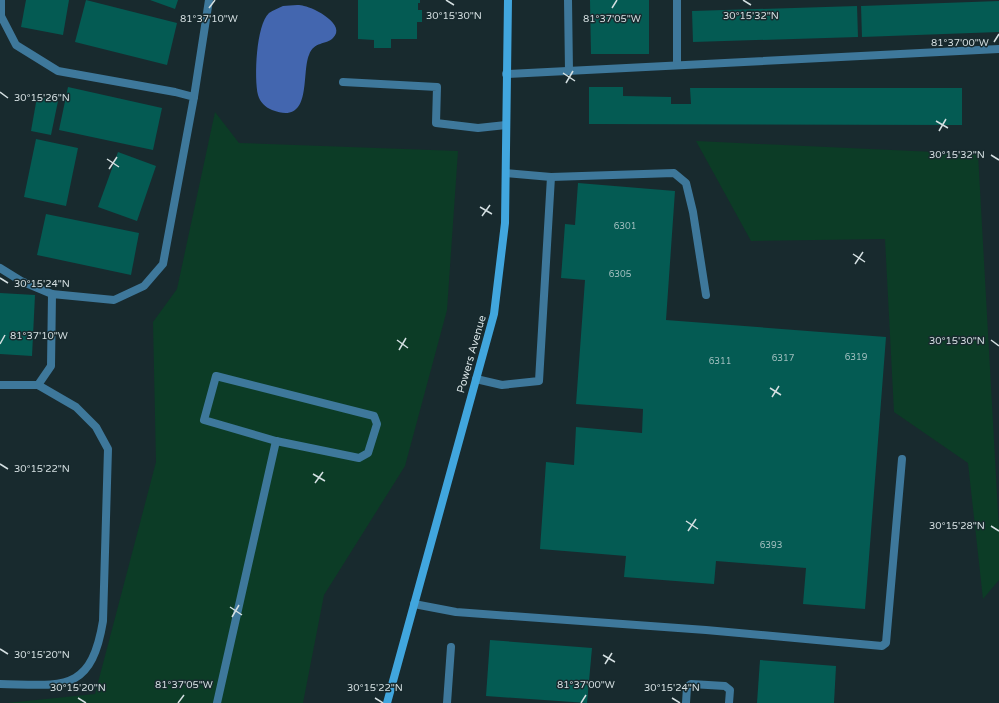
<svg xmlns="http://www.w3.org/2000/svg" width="999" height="703" font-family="'Varela Round',sans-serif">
	<rect width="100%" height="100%" fill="#182a2e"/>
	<g fill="#0c3c26">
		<path d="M215 112 239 143 458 151 447 310 405 466 324 595 303 703H7L95 694 156 462 153 322 177 289Z"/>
		<path d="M696 141 978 154 999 530V580L983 599 968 463 894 412 885 239 751 241Z"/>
	</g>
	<path fill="#4366af" d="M283 6C289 6 298 4 304 6 315 8 347 25 333 38 326 45 314 41 309 55 301 74 313 126 272 110 265 107 260 102 258 95 254 78 256 25 269 13 273 10 279 8 283 6Z"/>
	<g fill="#045b53">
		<path d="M26 0H69L63 35 21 27Z"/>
		<path d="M86 0 177 23 167 65 75 42Z"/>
		<path d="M150 0H178L175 9Z"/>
		<path d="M358 0H420V3H418V10H422V22H417V39H391V48H374V40L358 39Z"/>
		<path d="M590 0H649V54H591Z"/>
		<path d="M999 1V32L862 37 861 6Z"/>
		<path d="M857 6 858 37 693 42 692 11Z"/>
		<path d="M68 87 162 108 153 150 59 130Z"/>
		<path d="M589 87H623V96L671 97V104H691L690 88H962V125L589 124Z"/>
		<path d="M37 97 58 101 51 135 31 131Z"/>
		<path d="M36 139 78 148 66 206 24 197Z"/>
		<path d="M118 152 156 166 137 221 98 207Z"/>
		<path d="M578 183 675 191 666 320 886 337 865 609 803 604 806 568 716 561 714 584 624 577 626 556 540 549 546 462 574 465 576 427 642 433 643 409 576 404 585 280 561 278 565 224 575 225Z"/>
		<path d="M46 214 139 233 131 275 37 255Z"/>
		<path d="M0 293 35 295 32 356 0 354Z"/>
		<path d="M490 640 592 648 587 703 486 696Z"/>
		<path d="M760 660 836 666 834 703H757Z"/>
	</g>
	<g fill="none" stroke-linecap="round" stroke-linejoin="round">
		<g stroke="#3e789b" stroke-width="8">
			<path d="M568 0 569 71"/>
			<path d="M677 0V65"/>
			<path d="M506 74 999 49"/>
			<path d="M343 82 437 87 436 123 478 128 506 125"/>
			<path d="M506 173 551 177 674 173 686 183 693 212 706 295"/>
			<path d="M0 268 21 281 52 294"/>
			<path d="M216 376 374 416 377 424 368 453 359 458 276 441 204 420Z"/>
			<path d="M476 379 502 385 539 381 551 177"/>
			<path d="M414 604 456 612 706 630 882 646 886 643 902 459"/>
			<path d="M217 703 276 441"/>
			<path d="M447 703 451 647"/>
			<path d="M686 703 687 687 691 684 725 686 730 690 729 703"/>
		</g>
		<g stroke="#3e789b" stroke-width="8">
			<path d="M1 0V16L16 45 58 71 175 92 194 97 163 264 144 286 114 300 52 294 51 366 38 385"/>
			<path d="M194 97 209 0"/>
			<path d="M0 385H38L76 407 96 427 108 449 103 621C91 694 62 685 0 684"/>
		</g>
		<path stroke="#41a6de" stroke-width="8" d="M387 703 494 314 505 223 508 0"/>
	</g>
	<path fill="none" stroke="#d4dfe1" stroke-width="1.5" d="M446 0 454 5M743 0 751 5M209 8 215 0M612 8 617 0M994 42 999 34M563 73 575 81M566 83 573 71M0 92 8 98M936 121 948 128M939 131 946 119M991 155 999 160M107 159 119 167M109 169 117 157M480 207 492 214M482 216 490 205M853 254 865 262M855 264 863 252M0 278 8 283M397 340 408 348M991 340 999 346M0 344 5 335M399 350 406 338M770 388 781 395M772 397 779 386M0 464 8 469M313 474 325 481M315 483 323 472M686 521 698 529M991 526 999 531M688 531 696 519M230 607 242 615M232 617 239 605M0 649 8 654M603 655 615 662M605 664 612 653M78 698 86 703M375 698 383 703M672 698 680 703M178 703 184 695M581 703 586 695"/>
	<g text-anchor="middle" stroke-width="3" stroke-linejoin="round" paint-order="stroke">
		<g font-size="9" fill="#a0bebe">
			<text x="625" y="229">6301</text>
			<text x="620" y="277">6305</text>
			<text x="856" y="360">6319</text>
			<text x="783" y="361">6317</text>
			<text x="720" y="364">6311</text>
			<text x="771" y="548">6393</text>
		</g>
		<g font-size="11" fill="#d4dfe1" stroke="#182a2e">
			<text transform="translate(471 354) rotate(-74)" y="4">Powers Avenue</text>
		</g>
	</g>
	<g font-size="10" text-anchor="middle" fill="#d4dfe1" stroke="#182a2e" stroke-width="3" stroke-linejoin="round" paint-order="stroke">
		<text x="454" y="19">30°15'30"N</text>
		<text x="751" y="19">30°15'32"N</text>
		<text x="209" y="22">81°37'10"W</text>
		<text x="612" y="22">81°37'05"W</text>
		<text x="960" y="46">81°37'00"W</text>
		<text x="42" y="101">30°15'26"N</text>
		<text x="957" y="158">30°15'32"N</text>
		<text x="42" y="287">30°15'24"N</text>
		<text x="39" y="339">81°37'10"W</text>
		<text x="957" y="344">30°15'30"N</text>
		<text x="42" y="472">30°15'22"N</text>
		<text x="957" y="529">30°15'28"N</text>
		<text x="42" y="658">30°15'20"N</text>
		<text x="184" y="688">81°37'05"W</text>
		<text x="586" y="688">81°37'00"W</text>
		<text x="78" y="691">30°15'20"N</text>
		<text x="375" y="691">30°15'22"N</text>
		<text x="672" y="691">30°15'24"N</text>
	</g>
</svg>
